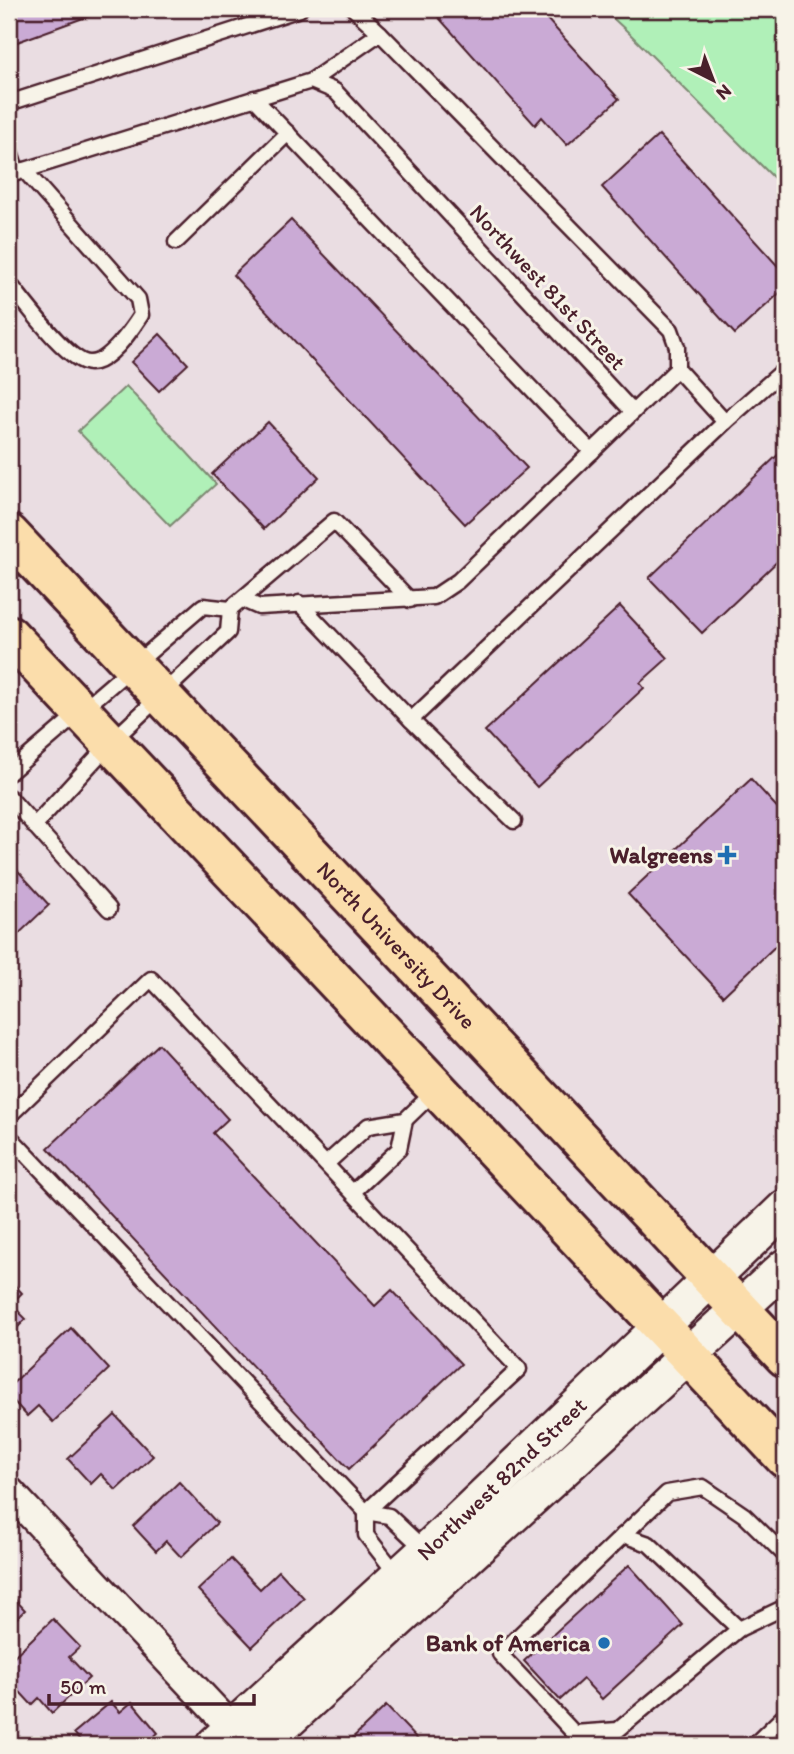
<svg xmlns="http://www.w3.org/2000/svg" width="794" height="1754" font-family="Itim,sans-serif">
	<rect width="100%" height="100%" fill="#eadde2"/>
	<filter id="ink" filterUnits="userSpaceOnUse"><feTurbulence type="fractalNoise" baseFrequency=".0143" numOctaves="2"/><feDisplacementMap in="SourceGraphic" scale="14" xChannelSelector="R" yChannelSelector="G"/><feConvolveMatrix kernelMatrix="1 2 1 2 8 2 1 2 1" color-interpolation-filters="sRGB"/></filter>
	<g filter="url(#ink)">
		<g fill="#b0f0b8" stroke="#7d8872" stroke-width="2">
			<path d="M603 9H785V189L628 32Z"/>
			<path d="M126 386 216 484 170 526 78 431Z"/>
		</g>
		<g fill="#caaad5" stroke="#4a1f2b" stroke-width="2">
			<path d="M9 9H108L9 45Z"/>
			<path d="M431 9H538L619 99 567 145 542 117 535 125Z"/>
			<path d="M659 135 785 274V288L735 334 602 187Z"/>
			<path d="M291 220 527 468 465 524 233 275Z"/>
			<path d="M160 334 188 364 159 391 131 362Z"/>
			<path d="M268 422 319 477 264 529 212 474Z"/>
			<path d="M785 448V554L702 633 649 578Z"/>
			<path d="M620 606 668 658 640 683 644 688 537 787 485 731Z"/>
			<path d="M751 779 785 816V937L723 996 628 894Z"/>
			<path d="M9 861 49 905 9 943Z"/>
			<path d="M159 1044 228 1119 213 1133 375 1306 392 1290 461 1364 349 1469 48 1148Z"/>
			<path d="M9 1279 22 1293 11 1304 26 1319 9 1336Z"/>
			<path d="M71 1328 109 1369 53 1422 38 1406 27 1416 9 1396V1387Z"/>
			<path d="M115 1415 153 1456 116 1490 101 1474 91 1484 68 1459Z"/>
			<path d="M179 1482 217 1523 181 1557 166 1541 156 1551 133 1526Z"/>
			<path d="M231 1559 260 1589 279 1571 304 1598 252 1647 198 1590Z"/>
			<path d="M629 1565 683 1625 602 1699 583 1679 560 1700 524 1661Z"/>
			<path d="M9 1593 25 1610 9 1626Z"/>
			<path d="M53 1619 80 1647 69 1657 89 1678 52 1713 39 1698 32 1705 9 1680V1661Z"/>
			<path d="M111 1702 120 1712 132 1702 158 1733 144 1745H84L74 1733Z"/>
			<path d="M386 1706 423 1745H345Z"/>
		</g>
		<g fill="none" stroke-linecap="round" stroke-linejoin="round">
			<g stroke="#4a1f2b" stroke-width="19">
				<g id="service">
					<path d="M354 9 380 33"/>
					<path d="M311 81 380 33 671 330 677 347V369L633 412"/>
					<path d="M254 98 592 452"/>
					<path d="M9 103 300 9"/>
					<path d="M9 148 17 173"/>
					<path d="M9 175 311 81 335 91 633 412 458 581 434 597 259 607 243 600"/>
					<path d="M176 242 288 133"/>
					<path d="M9 283C24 301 68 363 90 363 109 363 132 329 141 315L138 299 24 170"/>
					<path d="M725 422 785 369"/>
					<path d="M299 603 411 720"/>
					<path d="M9 773 203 606 230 609 334 521 410 600"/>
					<path d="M9 797 109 909"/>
					<path d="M514 821 411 720 725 422 677 369"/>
					<path d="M34 826 110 743 228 632 230 609"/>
					<path d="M9 1116 151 979 519 1369 366 1512V1535L398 1576"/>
					<path d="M9 1136 366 1512 389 1516 426 1551"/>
					<path d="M326 1164 368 1126 405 1120 437 1089"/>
					<path d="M353 1192 399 1149 405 1120"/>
					<path d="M623 1535 649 1544 739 1629"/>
					<path d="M785 1555 744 1515 703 1487 667 1493 500 1654 574 1733 618 1730 739 1629 785 1607"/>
					<path d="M754 1745 785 1715"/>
				</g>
			</g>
			<g stroke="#4a1f2b" stroke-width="33">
				<path id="minor" d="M9 1491 247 1744"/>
			</g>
			<g stroke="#4a1f2b" stroke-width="40">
				<g id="tertiary">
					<path id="s1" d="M214 1745 426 1551 785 1208"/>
					<path d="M261 1745 785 1267"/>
				</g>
			</g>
			<g stroke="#4a1f2b" stroke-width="44">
				<g id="primary">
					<path id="s2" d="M9 534 785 1357"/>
					<path d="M9 635 785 1458"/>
				</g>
			</g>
			<use href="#service" stroke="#f7f3e8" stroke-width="14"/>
			<use href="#minor" stroke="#f7f3e8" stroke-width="28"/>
			<use href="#tertiary" stroke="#f7f3e8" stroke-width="35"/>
			<use href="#primary" stroke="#fbddab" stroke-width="38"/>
		</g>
	</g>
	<g fill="#1f6fb2" stroke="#f7f3e8" stroke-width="2.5">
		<path d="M723.5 844.5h7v7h7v7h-7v7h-7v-7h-7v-7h7z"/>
		<circle cx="604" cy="1643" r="7"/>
	</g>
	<g text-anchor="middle" stroke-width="6" stroke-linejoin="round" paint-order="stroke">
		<g font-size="23" fill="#4a1f2b" stroke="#f7f3e8">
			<text transform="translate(548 287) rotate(47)" y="8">Northwest 81st Street</text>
			<text dy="8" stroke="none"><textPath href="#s2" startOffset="565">North University Drive</textPath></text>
			<text dy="8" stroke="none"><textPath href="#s1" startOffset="392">Northwest 82nd Street</textPath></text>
		</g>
		<g font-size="23" font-weight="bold" fill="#4a1f2b" stroke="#f7f3e8" text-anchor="end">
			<text x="713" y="863">Walgreens</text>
			<text x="590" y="1651">Bank of America</text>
		</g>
	</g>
	<rect width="794" height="1754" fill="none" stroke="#f7f3e8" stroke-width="35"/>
	<rect x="18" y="18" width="759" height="1719" fill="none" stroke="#4a1f2b" stroke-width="2.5" filter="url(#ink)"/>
	<g transform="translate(713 80) rotate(138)" stroke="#f7f3e8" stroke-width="5" paint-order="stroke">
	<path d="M0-5L12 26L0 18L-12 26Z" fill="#4a1f2b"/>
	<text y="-10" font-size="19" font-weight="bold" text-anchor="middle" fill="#4a1f2b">N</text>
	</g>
	<path d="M49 1694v10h205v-10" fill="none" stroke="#4a1f2b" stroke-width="3.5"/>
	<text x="60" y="1694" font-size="21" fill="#4a1f2b" stroke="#f7f3e8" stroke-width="5" paint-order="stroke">50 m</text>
</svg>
